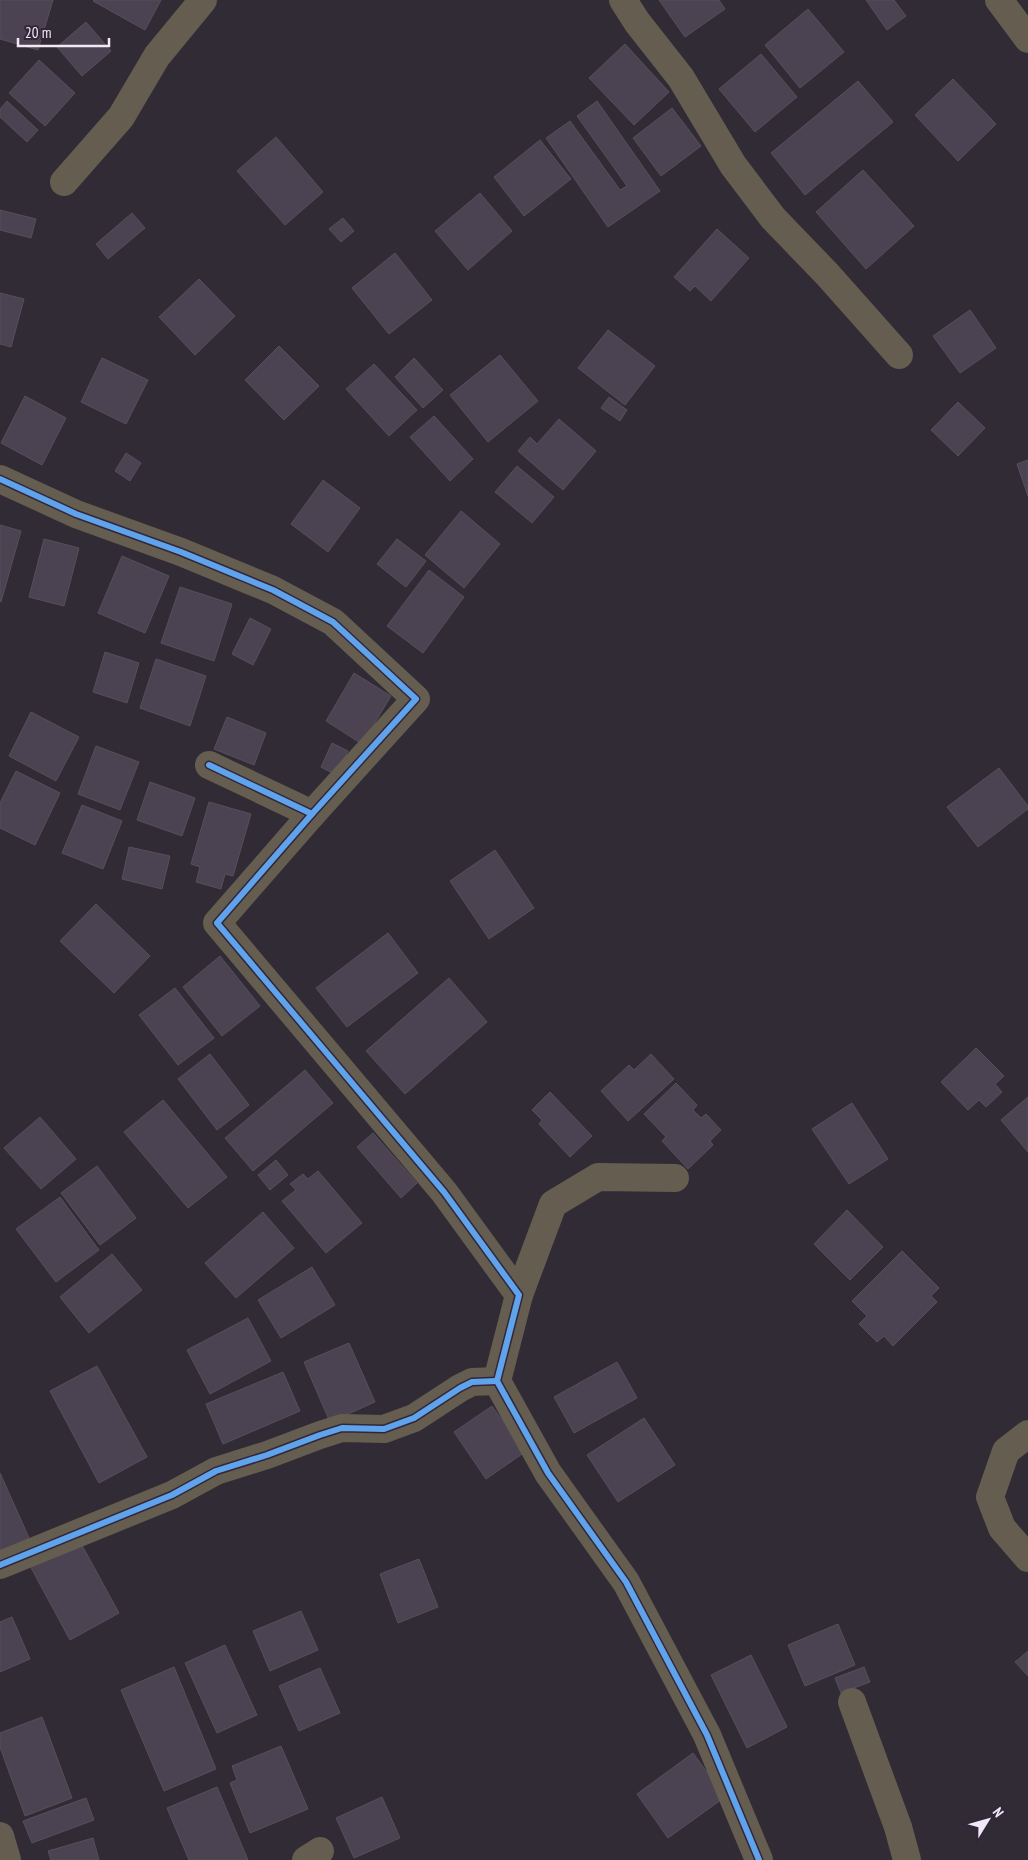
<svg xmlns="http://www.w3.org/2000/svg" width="1028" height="1860" font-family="'PT Sans Narrow',sans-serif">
	<rect width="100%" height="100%" fill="#312b35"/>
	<g fill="#4c4352" stroke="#555059">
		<path d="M0 0H53L38 50 0 39Z"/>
		<path d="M94 0H161L145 30 93 1Z"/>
		<path d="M659 0H719L725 9 685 37Z"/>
		<path d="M866 0H894L906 16 887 30Z"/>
		<path d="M808 9 844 52 800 88 765 45Z"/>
		<path d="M86 22 111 51 82 76 57 47Z"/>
		<path d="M625 44 669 92 634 125 589 78Z"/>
		<path d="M761 54 797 97 755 132 719 89Z"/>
		<path d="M39 60 75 93 45 126 9 93Z"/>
		<path d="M953 79 996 124 958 161 915 115Z"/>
		<path d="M858 81 893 122 805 195 771 153Z"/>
		<path d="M7 101 38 130 27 142 0 117V109Z"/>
		<path d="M597 101 660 191 608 227 546 138 570 121 620 190 627 186 577 116Z"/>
		<path d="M672 108 701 146 661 176 633 138Z"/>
		<path d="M276 137 323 192 285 225 237 171Z"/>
		<path d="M540 140 571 179 524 216 494 177Z"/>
		<path d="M863 170 914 226 866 269 816 212Z"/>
		<path d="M480 193 512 231 468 270 435 231Z"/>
		<path d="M0 210 36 219 31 238 0 230Z"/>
		<path d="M132 213 145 228 108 259 96 244Z"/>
		<path d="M343 218 354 231 341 242 329 229Z"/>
		<path d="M717 229 749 258 711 301 695 286 690 291 674 277Z"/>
		<path d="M395 253 432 300 389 334 352 288Z"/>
		<path d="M199 279 235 316 195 355 159 317Z"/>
		<path d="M0 293 24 299 11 347 0 344Z"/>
		<path d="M970 310 996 348 960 373 933 336Z"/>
		<path d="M608 330 655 366 625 405 578 368Z"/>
		<path d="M279 346 319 386 284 420 245 380Z"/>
		<path d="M500 355 538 401 488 442 450 395Z"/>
		<path d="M102 358 148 380 126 424 81 402Z"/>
		<path d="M414 358 443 390 423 408 395 377Z"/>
		<path d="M374 364 417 410 389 436 346 389Z"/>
		<path d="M25 396 66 418 42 465 1 443Z"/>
		<path d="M609 397 627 410 620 421 601 408Z"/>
		<path d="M958 402 985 428 958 456 931 430Z"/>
		<path d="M434 416 473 459 450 481 410 437Z"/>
		<path d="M559 419 596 451 563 490 518 451 530 437 537 444Z"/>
		<path d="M126 453 141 463 130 481 115 471Z"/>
		<path d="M1028 460V496L1017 464Z"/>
		<path d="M517 466 554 497 532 523 495 492Z"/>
		<path d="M323 480 360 508 328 552 291 524Z"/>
		<path d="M461 511 500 544 464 588 425 555Z"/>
		<path d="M0 525 21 531 1 602 0 601Z"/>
		<path d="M44 539 79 548 64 606 29 597Z"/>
		<path d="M397 539 426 561 406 587 377 564Z"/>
		<path d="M122 556 169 576 145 633 98 613Z"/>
		<path d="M429 570 464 597 423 653 387 626Z"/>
		<path d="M180 587 232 604 214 661 161 643Z"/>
		<path d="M250 618 271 629 253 665 232 654Z"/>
		<path d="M105 652 139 663 127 703 93 692Z"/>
		<path d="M156 659 206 676 190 726 140 708Z"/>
		<path d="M354 673 391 696 362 744 326 721Z"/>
		<path d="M31 712 79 737 56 781 9 756Z"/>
		<path d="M227 717 266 733 254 765 214 749Z"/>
		<path d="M332 743 348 751 336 775 321 767Z"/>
		<path d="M96 746 139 762 120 810 78 794Z"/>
		<path d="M999 768 1028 806V809L978 847 947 807Z"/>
		<path d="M16 771 60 793 35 845 0 828V803Z"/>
		<path d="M150 782 195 798 182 836 137 820Z"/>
		<path d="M209 802 251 814 233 876 225 874 221 889 196 882 200 867 191 864Z"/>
		<path d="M82 805 122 821 103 869 62 853Z"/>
		<path d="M129 847 170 856 162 889 122 879Z"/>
		<path d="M495 850 534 908 489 939 450 881Z"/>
		<path d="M96 904 150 956 114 993 60 941Z"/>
		<path d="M388 933 418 973 347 1027 316 988Z"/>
		<path d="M220 956 260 1006 222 1036 183 987Z"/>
		<path d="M449 978 487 1022 405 1094 366 1051Z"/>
		<path d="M175 988 214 1038 178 1065 139 1015Z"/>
		<path d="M976 1048 1004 1076 995 1084 1002 1092 986 1107 979 1100 968 1110 941 1082Z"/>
		<path d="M210 1054 249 1105 217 1130 178 1079Z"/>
		<path d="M651 1054 674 1079 628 1121 601 1091 629 1065 634 1070Z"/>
		<path d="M305 1070 333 1103 253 1171 225 1138Z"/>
		<path d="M676 1083 697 1105 693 1110 701 1118 706 1114 721 1130 710 1141 713 1145 688 1169 662 1141 666 1137 644 1114Z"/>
		<path d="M550 1092 592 1136 570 1157 539 1124 542 1120 532 1110Z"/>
		<path d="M1028 1097V1152L1001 1120Z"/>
		<path d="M163 1100 227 1177 188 1208 124 1132Z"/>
		<path d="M852 1103 888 1159 849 1184 812 1129Z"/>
		<path d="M40 1117 76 1159 41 1189 4 1148Z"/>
		<path d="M373 1133 417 1183 401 1198 357 1147Z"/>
		<path d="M276 1160 288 1175 270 1190 258 1175Z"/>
		<path d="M97 1166 136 1218 100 1245 61 1193Z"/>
		<path d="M318 1171 362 1223 326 1253 282 1201 296 1190 290 1184 303 1174 308 1179Z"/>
		<path d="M60 1197 99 1250 56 1282 16 1229Z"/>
		<path d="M847 1210 883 1247 850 1280 814 1244Z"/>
		<path d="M263 1212 294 1248 236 1298 205 1263Z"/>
		<path d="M902 1251 939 1288 931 1296 937 1302 893 1346 884 1336 877 1342 859 1324 867 1316 852 1301Z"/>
		<path d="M112 1254 142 1290 89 1333 60 1297Z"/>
		<path d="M312 1267 335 1305 281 1338 258 1300Z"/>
		<path d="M248 1318 271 1361 210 1394 187 1350Z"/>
		<path d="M349 1343 375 1402 330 1422 304 1362Z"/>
		<path d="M617 1362 637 1398 574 1433 554 1397Z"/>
		<path d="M97 1366 147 1457 99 1483 50 1391Z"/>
		<path d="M283 1372 300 1411 223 1444 206 1404Z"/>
		<path d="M492 1406 525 1452 486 1479 454 1432Z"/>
		<path d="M644 1418 675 1465 618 1502 587 1455Z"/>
		<path d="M0 1473 30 1540 0 1553Z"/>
		<path d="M78 1538 119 1613 70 1640 29 1564Z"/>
		<path d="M419 1559 438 1607 398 1623 380 1574Z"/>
		<path d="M301 1611 318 1650 270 1671 253 1631Z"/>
		<path d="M12 1617 30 1659 0 1672V1622Z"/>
		<path d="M838 1624 855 1665 805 1686 788 1645Z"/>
		<path d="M225 1645 257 1715 217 1733 185 1663Z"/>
		<path d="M1028 1651V1676L1015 1662Z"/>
		<path d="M751 1655 787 1727 747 1748 711 1675Z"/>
		<path d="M174 1667 216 1769 164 1791 121 1690Z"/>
		<path d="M864 1667 870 1682 841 1693 835 1678Z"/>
		<path d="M320 1668 340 1713 299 1731 279 1686Z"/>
		<path d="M42 1717 72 1798 25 1816 0 1747V1733Z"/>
		<path d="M281 1746 308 1809 250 1833 230 1783 237 1780 232 1766Z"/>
		<path d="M693 1753 725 1797 668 1838 637 1794Z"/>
		<path d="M217 1787 248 1860H189L167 1808Z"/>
		<path d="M382 1797 400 1838 354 1858 336 1818Z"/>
		<path d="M86 1798 94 1820 32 1843 23 1821Z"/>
		<path d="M93 1838 99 1860H51L48 1851Z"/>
	</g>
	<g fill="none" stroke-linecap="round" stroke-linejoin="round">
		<g stroke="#645d50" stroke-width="28">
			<path d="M623 0 637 22 681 78 733 165 773 218 827 274 899 355"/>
			<path d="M999 0 1028 39"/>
			<path d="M64 182 121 117 157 56 203 0"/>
			<path d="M0 479 76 514 181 552 273 590 333 622 416 699 312 814"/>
			<path d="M209 765 312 814 217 923 444 1192 519 1295 497 1381 548 1473 626 1582 707 1735 759 1860"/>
			<path d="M519 1295 553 1204 598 1177 675 1178"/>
			<path d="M1028 1434 1006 1451 990 1497 1002 1528 1028 1558"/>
			<path d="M0 1565 172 1495 216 1471 267 1455 320 1435 342 1428 384 1429 414 1418 460 1388 472 1382 497 1381"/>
			<path d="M852 1702 898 1827 907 1860"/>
			<path d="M0 1836 7 1860"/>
			<path d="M306 1860 320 1851"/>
		</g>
		<g stroke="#322739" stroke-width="9">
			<g id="cycleway">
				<path d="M0 479 76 514 181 552 273 590 333 622 416 699 312 814"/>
				<path d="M209 765 312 814 217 923 444 1192 519 1295 497 1381 548 1473 626 1582 707 1735 759 1860"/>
				<path d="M0 1565 172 1495 216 1471 267 1455 320 1435 342 1428 384 1429 414 1418 460 1388 472 1382 497 1381"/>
			</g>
		</g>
		<use href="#cycleway" stroke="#60a3ed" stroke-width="6"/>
	</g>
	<g transform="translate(988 1820) rotate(53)" stroke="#322739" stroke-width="4" paint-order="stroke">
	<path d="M0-4L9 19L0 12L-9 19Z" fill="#f1eaf6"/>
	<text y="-8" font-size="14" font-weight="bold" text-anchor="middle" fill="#f1eaf6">N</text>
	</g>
	<path d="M18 38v8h91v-8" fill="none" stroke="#f1eaf6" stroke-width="2.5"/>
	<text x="25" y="38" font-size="15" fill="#f1eaf6" stroke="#322739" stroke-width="4" paint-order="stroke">20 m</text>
</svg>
